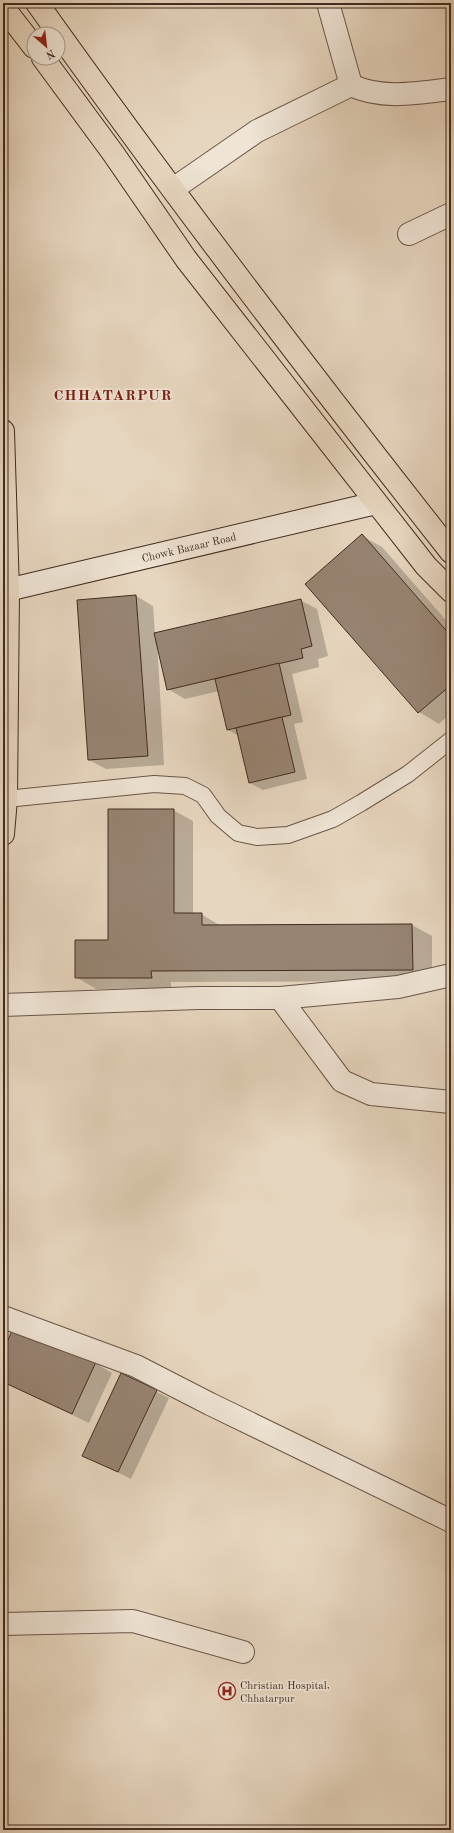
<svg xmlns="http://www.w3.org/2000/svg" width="454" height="1833" font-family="'Old Standard TT',serif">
	<rect width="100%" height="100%" fill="#e7d6bf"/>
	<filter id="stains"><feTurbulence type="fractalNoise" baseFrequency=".005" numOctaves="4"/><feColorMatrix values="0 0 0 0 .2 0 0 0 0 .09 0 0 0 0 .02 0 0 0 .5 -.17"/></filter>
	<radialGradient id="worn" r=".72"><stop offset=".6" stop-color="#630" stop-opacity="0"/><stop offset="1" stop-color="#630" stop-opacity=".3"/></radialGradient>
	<g fill="#0003">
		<path d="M362 536 382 547 451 626V713L439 724 419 712 307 584Z"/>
		<path d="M136 596 153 606 155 634 300 600 317 609 328 656 318 659 319 667 292 674 303 722 294 724 307 779 263 790 250 783 239 736 228 730 219 691 185 699 168 689 157 640 164 765 106 769 89 760 78 601Z"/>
		<path d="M173 810 193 821V914H201L221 926 412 925 432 936V981L171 982V988L96 989 76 977 109 941Z"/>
		<path d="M3 1353 95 1363 112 1373 89 1423 3 1382Z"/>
		<path d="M121 1374 169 1398 131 1479 83 1455Z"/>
	</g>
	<g fill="#988473" stroke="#422c20">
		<path d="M362 534 451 636V685L418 713 305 584Z"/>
		<path d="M136 595 148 756 88 760 77 600Z"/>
		<path d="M301 599 312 646 301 649 303 658 167 690 154 633Z"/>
		<path d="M279 663 291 715 227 730 215 679Z"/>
		<path d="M282 717 295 772 249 783 236 728Z"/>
		<path d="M108 809H174V913H202V925L412 924 413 970 151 971 152 978H75V940H108Z"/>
		<path d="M15 1324 96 1362 72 1414 3 1382V1351Z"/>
		<path d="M121 1373 157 1390 118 1472 82 1456Z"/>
	</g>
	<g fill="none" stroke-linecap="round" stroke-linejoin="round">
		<g stroke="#6b5648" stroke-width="18">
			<path id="lane" d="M6 799 154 784 185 786 203 795 218 816 238 833 257 837 288 835 333 819 361 803 408 774 451 740"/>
		</g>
		<g stroke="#6b5648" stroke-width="24">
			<g id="street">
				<path d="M328 3 351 85C381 100 419 93 451 89"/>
				<path d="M173 189 257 131 351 85"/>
				<path d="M409 234 451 214"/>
				<path d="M280 998 398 987 451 975"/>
				<path d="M3 1005 198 998H280L342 1081 371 1094 451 1102"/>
				<path d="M3 1317 136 1366 210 1404 451 1521"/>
				<path d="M3 1624 133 1621 243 1652"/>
			</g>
		</g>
		<g stroke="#422c20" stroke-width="24">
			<g id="secondary">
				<path id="s1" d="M3 591 376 503"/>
			</g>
		</g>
		<g stroke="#422c20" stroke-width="24">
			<g id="primary">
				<path d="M37 3C170 190 309 372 451 552"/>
				<path d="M3 7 34 47"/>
				<path d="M43 58 113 153 186 259 426 566 451 591"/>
			</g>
		</g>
		<g stroke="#422c20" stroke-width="24">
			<g id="highway">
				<path d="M3 5 5 3"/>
				<path d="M3 431 8 591 6 799 3 834"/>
			</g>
		</g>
		<use href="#lane" stroke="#efe4d5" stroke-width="16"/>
		<use href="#street" stroke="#efe4d5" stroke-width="22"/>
		<use href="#secondary" stroke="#efe4d5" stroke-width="22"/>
		<use href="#primary" stroke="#e7d6bf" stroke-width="22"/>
		<use href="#highway" stroke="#e7d6bf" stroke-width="22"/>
	</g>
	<defs>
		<g id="hospital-ring" transform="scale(0.9)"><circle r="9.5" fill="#efe4d5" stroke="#8f2418" stroke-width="1.5"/><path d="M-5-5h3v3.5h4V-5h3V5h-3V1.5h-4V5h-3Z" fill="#8f2418"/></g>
	</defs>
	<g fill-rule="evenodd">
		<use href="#hospital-ring" x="227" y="1691"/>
	</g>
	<g text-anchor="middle" stroke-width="3.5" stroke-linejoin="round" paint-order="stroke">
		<g font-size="11" fill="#422c20" stroke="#efe4d5">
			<text dy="4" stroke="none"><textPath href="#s1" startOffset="191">Chowk Bazaar Road</textPath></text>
		</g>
		<g font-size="11" fill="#422c20" stroke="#efe4d5" text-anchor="start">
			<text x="240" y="1689">Christian Hospital,<tspan x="240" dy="13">Chhatarpur</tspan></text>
		</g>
		<g font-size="15" font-weight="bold" letter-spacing="1" fill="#7a1f14" stroke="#efe4d5">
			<text x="113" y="400">CHHATARPUR</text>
		</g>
	</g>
	<rect width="454" height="1833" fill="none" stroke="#e7d6bf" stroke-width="16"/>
	<rect x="4" y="4" width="446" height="1825" fill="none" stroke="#422c20" stroke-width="2"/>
	<rect x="8" y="8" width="438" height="1817" fill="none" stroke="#422c20"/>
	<g transform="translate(46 46) rotate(152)"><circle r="19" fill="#efe4d5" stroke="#aa9a8d"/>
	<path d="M0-3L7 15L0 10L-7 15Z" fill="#8f2418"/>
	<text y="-6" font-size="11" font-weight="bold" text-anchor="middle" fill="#422c20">N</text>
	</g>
	<rect width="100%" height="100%" filter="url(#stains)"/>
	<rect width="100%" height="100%" fill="url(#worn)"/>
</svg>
